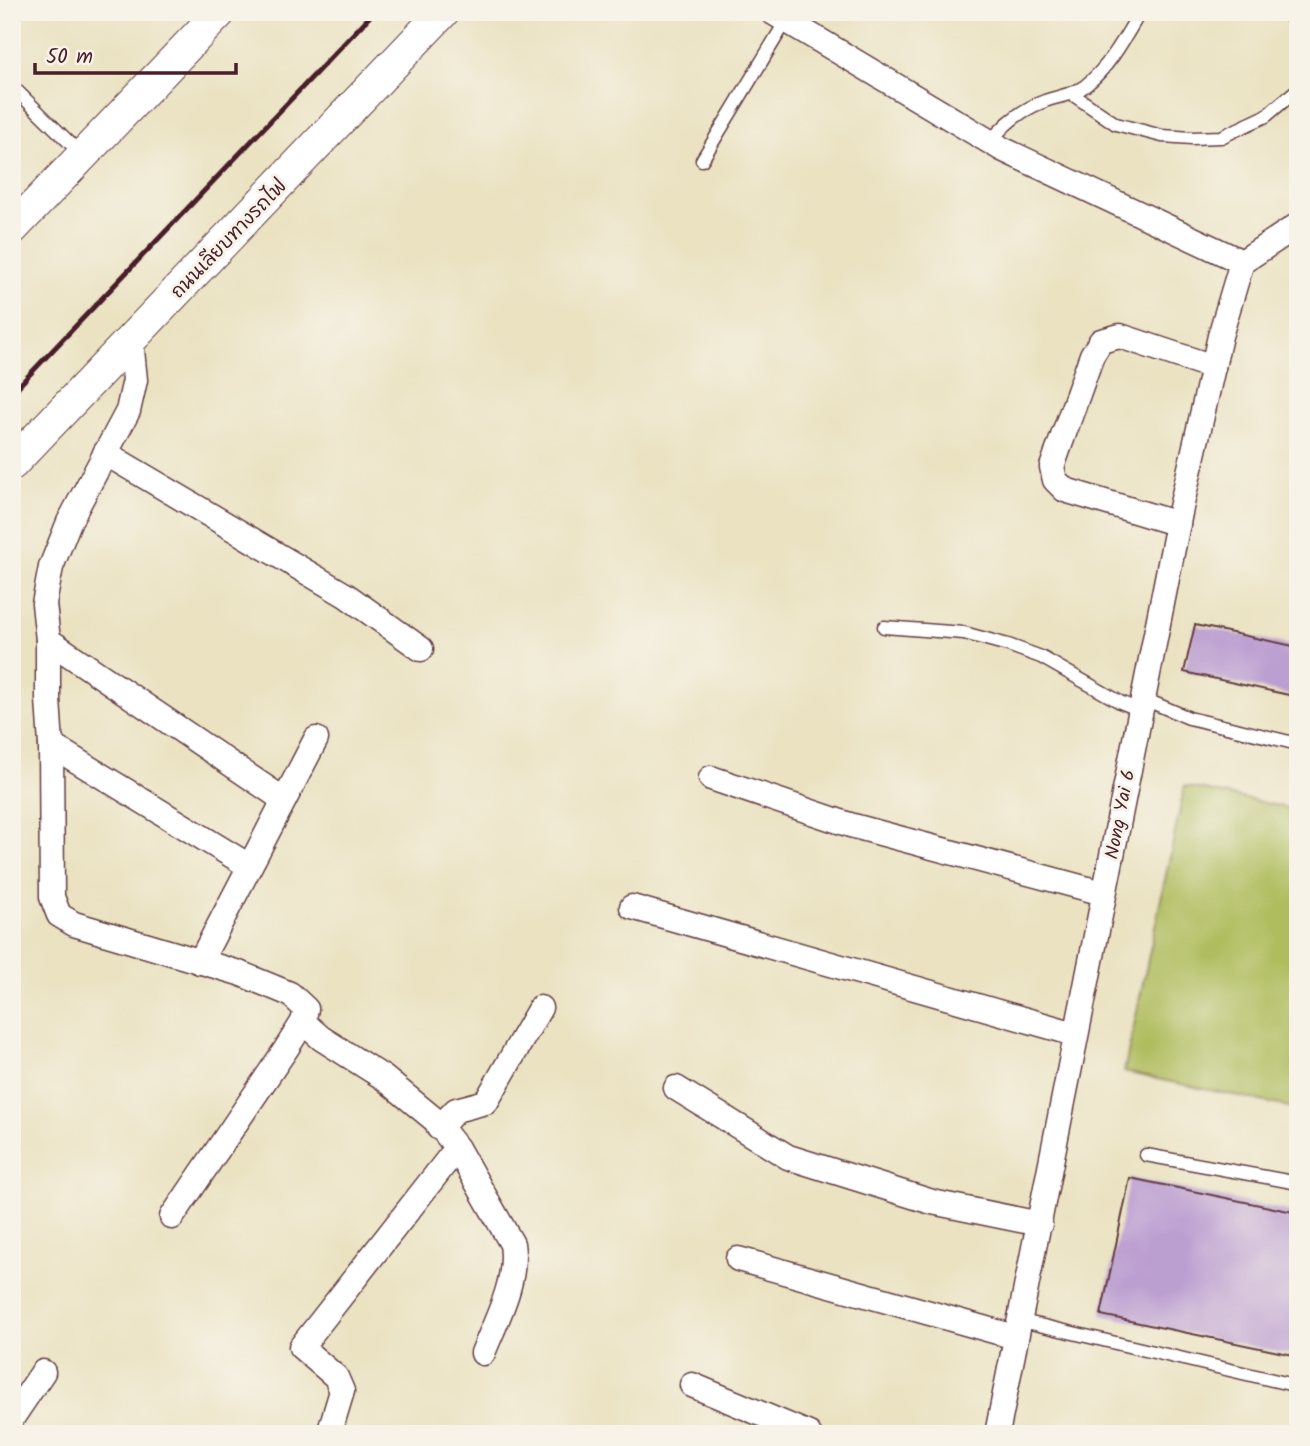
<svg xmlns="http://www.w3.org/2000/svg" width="1310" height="1446" font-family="Kalam,'Playpen Sans Thai',sans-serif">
	<rect width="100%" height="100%" fill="#f7f3e8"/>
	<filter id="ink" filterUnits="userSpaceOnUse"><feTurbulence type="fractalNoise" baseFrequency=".0143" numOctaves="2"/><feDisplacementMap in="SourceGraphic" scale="14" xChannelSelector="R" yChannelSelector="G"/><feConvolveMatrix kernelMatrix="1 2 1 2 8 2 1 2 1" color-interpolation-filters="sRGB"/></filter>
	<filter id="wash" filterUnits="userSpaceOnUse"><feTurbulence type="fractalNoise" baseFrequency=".00686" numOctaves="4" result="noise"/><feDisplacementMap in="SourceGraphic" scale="28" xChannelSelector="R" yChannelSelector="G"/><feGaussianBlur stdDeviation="1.57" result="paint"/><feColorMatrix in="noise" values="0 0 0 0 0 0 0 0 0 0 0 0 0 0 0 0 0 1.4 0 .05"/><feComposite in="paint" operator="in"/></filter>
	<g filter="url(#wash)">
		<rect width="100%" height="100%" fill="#eae2c1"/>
		<path fill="#b0bd5f" stroke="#7d6e45" stroke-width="2" d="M1185 786 1298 810V1109L1124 1072Z"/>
		<g id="blocks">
			<g fill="#bc9fd1">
				<path d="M1195 625 1298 647V697L1184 672Z"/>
				<path d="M1130 1178 1298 1213V1356L1101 1315Z"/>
			</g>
		</g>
	</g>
	<g filter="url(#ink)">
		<use href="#blocks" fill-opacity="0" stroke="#623c42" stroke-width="2"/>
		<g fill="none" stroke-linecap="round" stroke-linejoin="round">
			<g stroke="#623c42" stroke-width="15">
				<g id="service">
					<path d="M1287 12 1298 27"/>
					<path d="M12 86 82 155"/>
					<path d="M1072 94 1116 124 1162 136 1192 138 1221 137 1266 116 1298 89"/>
					<path d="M990 142C1005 123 1022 109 1045 101 1059 96 1073 95 1085 86 1110 66 1124 39 1140 12"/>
					<path d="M702 160 786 21"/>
					<path d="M884 627 964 633 1008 645 1041 657 1120 702 1140 710"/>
					<path d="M1142 698 1189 718 1298 744"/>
					<path d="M1146 1155 1298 1183"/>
					<path d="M1018 1320 1298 1386"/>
				</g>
			</g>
			<g stroke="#623c42" stroke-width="27">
				<g id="minor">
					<path d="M772 12 1002 149 1242 262"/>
					<path d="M131 340 135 380 128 411 69 522 51 567 44 604 48 640V699L51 745 52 897 59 915 74 924 239 973 290 994 306 1009 303 1022 286 1049 172 1217"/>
					<path d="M105 453 347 596 421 649"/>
					<path d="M1178 524 1065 490 1055 480 1052 467 1092 355 1101 341 1120 336 1213 367"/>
					<path d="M48 640 284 800"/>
					<path d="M51 745 249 866"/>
					<path d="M711 778 850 825 1103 893"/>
					<path d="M632 907 1075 1034"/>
					<path d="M200 962 316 739"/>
					<path d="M303 1022 321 1038 384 1078 435 1120 457 1148 301 1347 336 1377 342 1391 329 1434"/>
					<path d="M676 1088 788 1157 932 1202 1040 1224"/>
					<path d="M439 1128 456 1110 486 1102 540 1008"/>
					<path d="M457 1148 512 1244C518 1281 496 1320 483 1353"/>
					<path d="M738 1259 1015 1337"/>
					<path d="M692 1385 809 1434"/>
					<path d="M12 1418 43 1372"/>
					<path d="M997 1434 1181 508 1220 336 1242 262 1298 225"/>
				</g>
			</g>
			<g stroke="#623c42" stroke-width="34">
				<g id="tertiary">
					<path d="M12 229 220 12"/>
					<path d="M12 464 443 12"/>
				</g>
			</g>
			<use href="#service" stroke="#fff" stroke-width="12"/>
			<use href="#minor" stroke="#fff" stroke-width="24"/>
			<use href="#tertiary" stroke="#fff" stroke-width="32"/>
			<path stroke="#4a1f2b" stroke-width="5" d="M12 393 374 12"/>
		</g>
	</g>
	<g text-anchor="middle" stroke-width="6" stroke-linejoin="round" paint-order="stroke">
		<g font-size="19" fill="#4a1f2b" stroke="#f7f3e8">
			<text transform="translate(228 238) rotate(-46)" y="7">ถนนเลียบทางรถไฟ</text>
			<text transform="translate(1119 814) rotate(-79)" y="7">Nong Yai 6</text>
		</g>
	</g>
	<rect width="1310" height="1446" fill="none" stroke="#f7f3e8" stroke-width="42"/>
	<path d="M35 63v10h201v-10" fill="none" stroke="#4a1f2b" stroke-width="3.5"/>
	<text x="46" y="63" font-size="21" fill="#4a1f2b" stroke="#f7f3e8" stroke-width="5" paint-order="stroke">50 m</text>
</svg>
